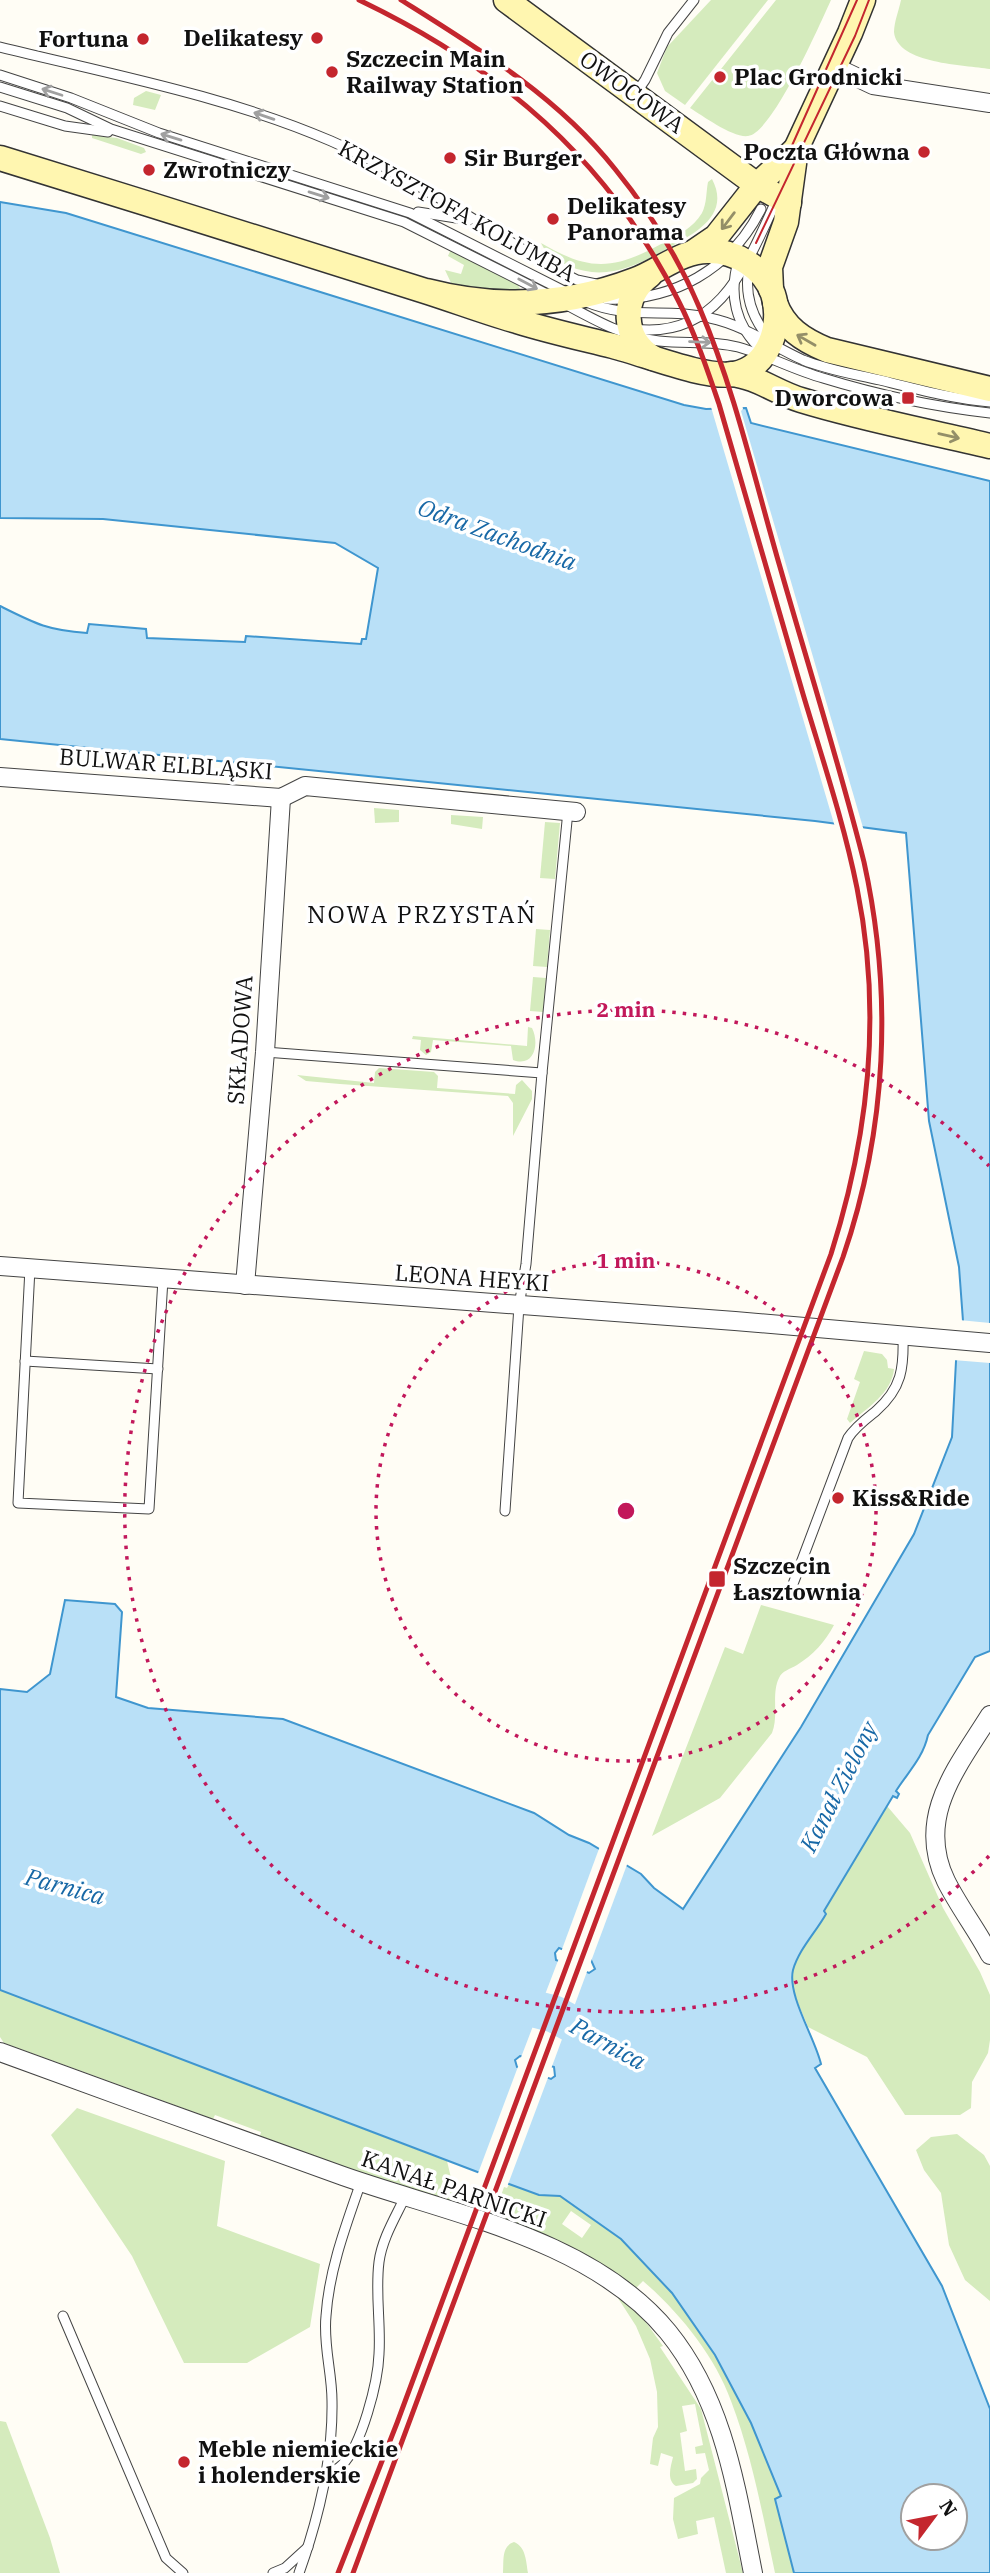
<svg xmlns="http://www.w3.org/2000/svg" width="990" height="2573" font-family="'IBM Plex Serif',serif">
	<rect width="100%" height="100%" fill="#fffdf5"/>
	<g fill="#d5ebbd" fill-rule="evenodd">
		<path d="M711 0H768L685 105 665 91 657 73 667 47Z"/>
		<path d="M776 0H831C820 24 772 134 748 136 733 138 703 116 690 108Z"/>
		<path d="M901 0H990V69C965 65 897 64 894 32 894 22 899 10 901 0Z"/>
		<path d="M146 91 161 95 155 110 133 105 134 98Z"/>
		<path d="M92 135 117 138 144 148 146 152 141 154 92 138Z"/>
		<path d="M712 179C731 215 695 233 670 247 638 265 606 282 569 266 556 260 547 256 541 243 590 272 614 270 663 243 678 235 693 228 702 213 707 203 706 192 708 182Z"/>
		<path d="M451 249 518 285 520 289 517 291 452 285 445 270 461 274 464 265 448 256Z"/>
		<path d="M374 808 399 810V822L375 823Z"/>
		<path d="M451 815 483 817 482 829 451 824Z"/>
		<path d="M545 822 560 823 555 879 540 878Z"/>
		<path d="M536 929 550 930 547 967 533 966Z"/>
		<path d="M533 977 546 978 543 1012 530 1011Z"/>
		<path d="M528 1027 532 1028C540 1044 534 1068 513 1060L511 1046 433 1040 431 1052 426 1055 420 1050 421 1040 412 1039 413 1036 527 1046Z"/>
		<path d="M379 1068 434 1072 438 1076 437 1088 515 1094 516 1085 522 1080 532 1091V1099L513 1136V1103L508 1096 340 1084 306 1081 297 1075 374 1083 375 1072Z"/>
		<path d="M864 1351 882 1354 887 1360 888 1368 894 1369C892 1393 867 1408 850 1423L847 1419 860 1382 854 1379Z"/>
		<path d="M761 1605 834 1625C825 1642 813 1655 797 1665 790 1669 782 1671 779 1678 771 1694 779 1716 772 1733L720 1798 652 1836 725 1647 743 1654Z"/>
		<path d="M887 1806 910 1833 943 1908 980 1972 990 1995V2040L988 2053 972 2082 971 2108 960 2115H905L867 2057 808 2027C803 2013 792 1994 792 1979 792 1955 815 1934 826 1914L823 1912Z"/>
		<path d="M0 1990 447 2161 457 2203 409 2190 260 2136 261 2132 215 2115 213 2119 4 2043 0 2037Z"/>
		<path d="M77 2108 225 2161 217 2226 320 2264 310 2327 247 2363H184L132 2256 51 2135Z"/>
		<path d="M957 2134 984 2155 990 2166V2301L965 2280 949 2245 941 2193 924 2170 916 2150 931 2137Z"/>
		<path d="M509 2184 539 2195 560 2196 621 2239 672 2293 715 2355 751 2423 781 2496 775 2499 794 2573H775C763 2516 752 2456 731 2401 715 2356 679 2312 643 2281L636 2288 608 2270 494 2216 504 2187 507 2188ZM571 2211 591 2225 582 2238 562 2224Z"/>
		<path d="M616 2295C635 2304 650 2328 663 2346L660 2347 701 2409 743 2573H726L714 2517 696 2521 698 2534 678 2539 673 2519 674 2498 700 2484 701 2478 709 2470 705 2453 696 2454 695 2447 703 2445 695 2404 682 2406 687 2431 680 2433 685 2471 696 2469 697 2479 693 2483 676 2486C666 2480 671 2466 673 2457L661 2453 658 2466 650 2464 653 2438 658 2427 657 2392 650 2359 636 2326Z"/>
		<path d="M0 2421 6 2422 50 2538 60 2573H0Z"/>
		<path d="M514 2542C526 2547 526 2561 528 2573H503C504 2561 501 2546 514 2542Z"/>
	</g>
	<path fill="#b9e0f7" stroke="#3f96cf" stroke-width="2" fill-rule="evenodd" d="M0 202 66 213 684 405 706 409 746 408 751 423 990 481V1651L975 1657 928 1735C923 1758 908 1772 896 1791L899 1794 897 1798 893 1796 824 1911 826 1914C816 1932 799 1949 793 1970 787 1995 815 2038 821 2064L815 2068 942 2286 990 2409V2573H794L775 2499 781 2496 751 2423 715 2355 672 2293 621 2239 560 2196 539 2195 509 2184 0 1990V1689L27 1692 50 1674 65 1600 115 1604 122 1612 116 1697 148 1708 283 1719 534 1813 569 1835 589 1843 641 1874 654 1888 683 1909 801 1727 914 1534 952 1437 956 1361 963 1321 959 1267 929 1121 906 833 815 821 0 739V606C36 624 47 630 87 633L89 624 146 629 147 638 245 642 246 636 361 644 362 639H366L378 568 335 543 103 519 0 518ZM559 1948 591 1960 595 1969 589 1973 556 1960 555 1953ZM549 1998 571 2009 561 2030 538 2018ZM520 2056 554 2067 555 2076 551 2079 517 2067 515 2060ZM913 2496H955V2538H913Z"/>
	<g fill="#fffdf5" fill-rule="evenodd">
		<path d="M708 404H742L743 409 741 411 864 831 835 827 711 407Z"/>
		<path d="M959 1320 990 1323V1363L953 1360Z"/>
		<path d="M600 1846 628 1862 590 1964 561 1952Z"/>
		<path d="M559 1958 588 1969 551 2069 520 2060ZM549 2002 568 2009 562 2026 541 2019Z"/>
		<path d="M519 2064 549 2075 507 2187 477 2176Z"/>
	</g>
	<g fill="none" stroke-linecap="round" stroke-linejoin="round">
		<path stroke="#b9e0f7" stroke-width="37" d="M492 1998 554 2014 610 2045"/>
		<g stroke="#444" stroke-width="11">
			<g id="lane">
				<path d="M0 47C110 74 227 96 331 141 411 176 485 228 561 272L577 280 596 284"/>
				<path d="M0 75 71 98 159 133 410 213 566 292"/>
				<path d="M0 87 67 108 111 129 404 222 547 294"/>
				<path d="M636 93 645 80 668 33 694 0"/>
				<path d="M0 106 65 126 108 132"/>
				<path d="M418 212 469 220"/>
				<path d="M739 259C728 293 735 327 763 351"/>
				<path d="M749 267C744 294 751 317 769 338"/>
				<path d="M606 299C673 302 731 269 761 209"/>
				<path d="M584 301C631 321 665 307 710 318 744 325 772 346 803 360 827 370 854 374 880 380 916 389 953 399 990 402"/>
				<path d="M565 304C595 320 624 337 659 341 686 344 711 340 738 347 767 355 794 370 823 378 875 394 936 407 990 413"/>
				<path d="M634 329C721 340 748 261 778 197"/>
				<path d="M265 1052 542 1073 526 1264 519 1306 505 1511"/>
				<path d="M542 1073 568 811"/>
				<path d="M30 1268 18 1503 149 1509 163 1279"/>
				<path d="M25 1361 158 1369"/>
				<path d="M790 1592 848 1438C855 1427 866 1419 876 1411 902 1388 904 1368 903 1335"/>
				<path d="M63 2316 166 2558 183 2573"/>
				<path d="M324 2476C331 2473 337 2470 342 2465 362 2445 378 2382 379 2354 381 2323 375 2293 379 2262 382 2239 395 2218 405 2197"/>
				<path d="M273 2573 285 2568 308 2547"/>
				<path d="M299 2573C318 2520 333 2458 332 2401 332 2372 323 2345 326 2316 329 2270 346 2225 361 2182"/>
			</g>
		</g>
		<g stroke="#444" stroke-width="20">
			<g id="street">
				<path d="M835 67 873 85 990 103"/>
				<path d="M0 777 281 798 305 786 576 812"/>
				<path d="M0 1266 735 1321 990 1343"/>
				<path d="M245 1285 265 1052 281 798"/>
				<path d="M990 1715C957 1768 915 1817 946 1881 959 1907 977 1930 990 1955"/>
				<path d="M0 2052C114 2094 229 2135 343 2176 451 2214 592 2239 668 2332 724 2401 736 2488 753 2573"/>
			</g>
		</g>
		<g stroke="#333" stroke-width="27">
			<g id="secondary">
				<path d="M506 0 757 185 789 203"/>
				<path d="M0 158C141 201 281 246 422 290 454 300 485 312 517 321 549 331 581 338 613 346 645 354 704 379 734 374 769 368 783 324 773 294 764 268 736 251 709 251 683 250 659 271 635 280 567 306 497 309 427 291"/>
				<path d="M694 252 716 237 757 185 796 149"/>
				<path d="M650 275C620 297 622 339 653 358"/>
				<path d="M771 289 770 267 786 222 796 149 850 33 863 0"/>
				<path d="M775 303C784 328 803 340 827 350L990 389"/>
				<path d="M731 374C756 376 777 393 801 400 863 419 927 431 990 446"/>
			</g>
		</g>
		<use href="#lane" stroke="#fff" stroke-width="9"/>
		<use href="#street" stroke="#fff" stroke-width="18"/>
		<use href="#secondary" stroke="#fff6b0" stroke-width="24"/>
		<g stroke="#c4262e" stroke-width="2">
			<path d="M790 150 857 0"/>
			<path d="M756 243 855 36 869 0"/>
		</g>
		<g stroke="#c4262e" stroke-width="5">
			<path d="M338 2573 397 2423 831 1254C869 1135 882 1011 857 888 844 823 822 758 803 694 775 597 747 501 719 404 707 369 695 333 678 300 608 159 499 67 359 0"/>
			<path d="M353 2573 843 1257C887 1129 893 994 864 862 839 763 808 665 780 567 755 481 735 391 700 309 679 259 650 212 615 169 557 96 479 49 401 0"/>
		</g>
	</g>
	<defs><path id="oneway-shaft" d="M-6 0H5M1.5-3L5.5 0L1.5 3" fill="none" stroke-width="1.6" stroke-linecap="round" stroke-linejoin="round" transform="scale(1.75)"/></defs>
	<g stroke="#a0a0a0">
		<use href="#oneway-shaft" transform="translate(52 92) rotate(-162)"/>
		<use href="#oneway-shaft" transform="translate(264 116) rotate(-161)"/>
		<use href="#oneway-shaft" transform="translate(171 137) rotate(-163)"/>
		<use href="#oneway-shaft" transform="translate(319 195) rotate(17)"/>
		<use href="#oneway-shaft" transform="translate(528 284) rotate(28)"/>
		<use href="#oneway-shaft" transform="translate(700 342) rotate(2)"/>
	</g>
	<g stroke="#948f68">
		<use href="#oneway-shaft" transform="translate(728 221) rotate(127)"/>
		<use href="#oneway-shaft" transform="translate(806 340) rotate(-150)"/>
		<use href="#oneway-shaft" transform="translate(949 436) rotate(13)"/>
	</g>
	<g fill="none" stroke="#c2185b" stroke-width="3.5" stroke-dasharray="3.5 7">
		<circle cx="626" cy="1511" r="250"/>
		<path d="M989 1856A501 501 0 1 1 989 1166"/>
	</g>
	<g fill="#c4262e" stroke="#fff" stroke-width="2.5">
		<circle cx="317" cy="38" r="7"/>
		<circle cx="143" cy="39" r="7"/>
		<circle cx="332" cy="72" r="7"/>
		<circle cx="720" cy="77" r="7"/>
		<circle cx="924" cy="152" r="7"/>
		<circle cx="450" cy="158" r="7"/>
		<circle cx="149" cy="170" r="7"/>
		<circle cx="553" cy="219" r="7"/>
		<rect x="901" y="391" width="14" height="14" rx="3.5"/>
		<circle cx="838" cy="1498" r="7"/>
		<rect x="708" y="1570" width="18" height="18" rx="3.5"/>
		<circle cx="184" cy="2462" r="7"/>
	</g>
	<g text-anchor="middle" stroke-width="7" stroke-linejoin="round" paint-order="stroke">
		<g font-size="23" font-weight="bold" fill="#111" stroke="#fff" text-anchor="start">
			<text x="303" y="46" text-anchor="end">Delikatesy</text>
			<text x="129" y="47" text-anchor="end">Fortuna</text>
			<text x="346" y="67">Szczecin Main<tspan x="346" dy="26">Railway Station</tspan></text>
			<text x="734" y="85">Plac Grodnicki</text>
			<text x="910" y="160" text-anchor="end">Poczta Główna</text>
			<text x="464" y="166">Sir Burger</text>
			<text x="163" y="178">Zwrotniczy</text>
			<text x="567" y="214">Delikatesy<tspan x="567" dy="26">Panorama</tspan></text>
			<text x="894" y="406" text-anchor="end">Dworcowa</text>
			<text x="852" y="1506">Kiss&amp;Ride</text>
			<text x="733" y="1574">Szczecin<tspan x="733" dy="26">Łasztownia</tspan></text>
			<text x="198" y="2457">Meble niemieckie<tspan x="198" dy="26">i holenderskie</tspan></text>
		</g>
		<g font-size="23" fill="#111" stroke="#fff">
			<text transform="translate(632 92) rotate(36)" y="8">OWOCOWA</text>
			<text transform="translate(457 211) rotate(29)" y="8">KRZYSZTOFA KOLUMBA</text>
			<text transform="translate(166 764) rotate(4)" y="8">BULWAR ELBLĄSKI</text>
			<text transform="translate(240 1040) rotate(-86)" y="8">SKŁADOWA</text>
			<text transform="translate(472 1278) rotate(4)" y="8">LEONA HEYKI</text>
			<text transform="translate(454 2189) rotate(19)" y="8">KANAŁ PARNICKI</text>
		</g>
		<g font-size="24" font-style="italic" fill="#1768a6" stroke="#fff">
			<text transform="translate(497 535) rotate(20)" y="8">Odra Zachodnia</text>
			<text transform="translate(839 1787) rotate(-63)" y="8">Kanał Zielony</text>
			<text transform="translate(65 1887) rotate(15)" y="8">Parnica</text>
			<text transform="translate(608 2044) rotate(29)" y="8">Parnica</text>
		</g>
		<g font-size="24" letter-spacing="2" fill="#111" stroke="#fff">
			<text x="422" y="923">NOWA PRZYSTAŃ</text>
		</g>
	</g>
	<circle cx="626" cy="1511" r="10" fill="#c2185b" stroke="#fff" stroke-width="3.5"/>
	<g font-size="21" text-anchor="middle" font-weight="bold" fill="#c2185b" stroke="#fff" stroke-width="7" stroke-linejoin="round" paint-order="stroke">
		<text x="626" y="1017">2 min</text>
		<text x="626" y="1268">1 min</text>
	</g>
	<g transform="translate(934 2517) rotate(58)"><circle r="33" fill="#ffffff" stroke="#a0a0a0" stroke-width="2"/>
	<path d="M0-5L12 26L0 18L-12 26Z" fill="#c4262e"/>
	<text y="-10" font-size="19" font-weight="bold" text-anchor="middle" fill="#111111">N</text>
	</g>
</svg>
